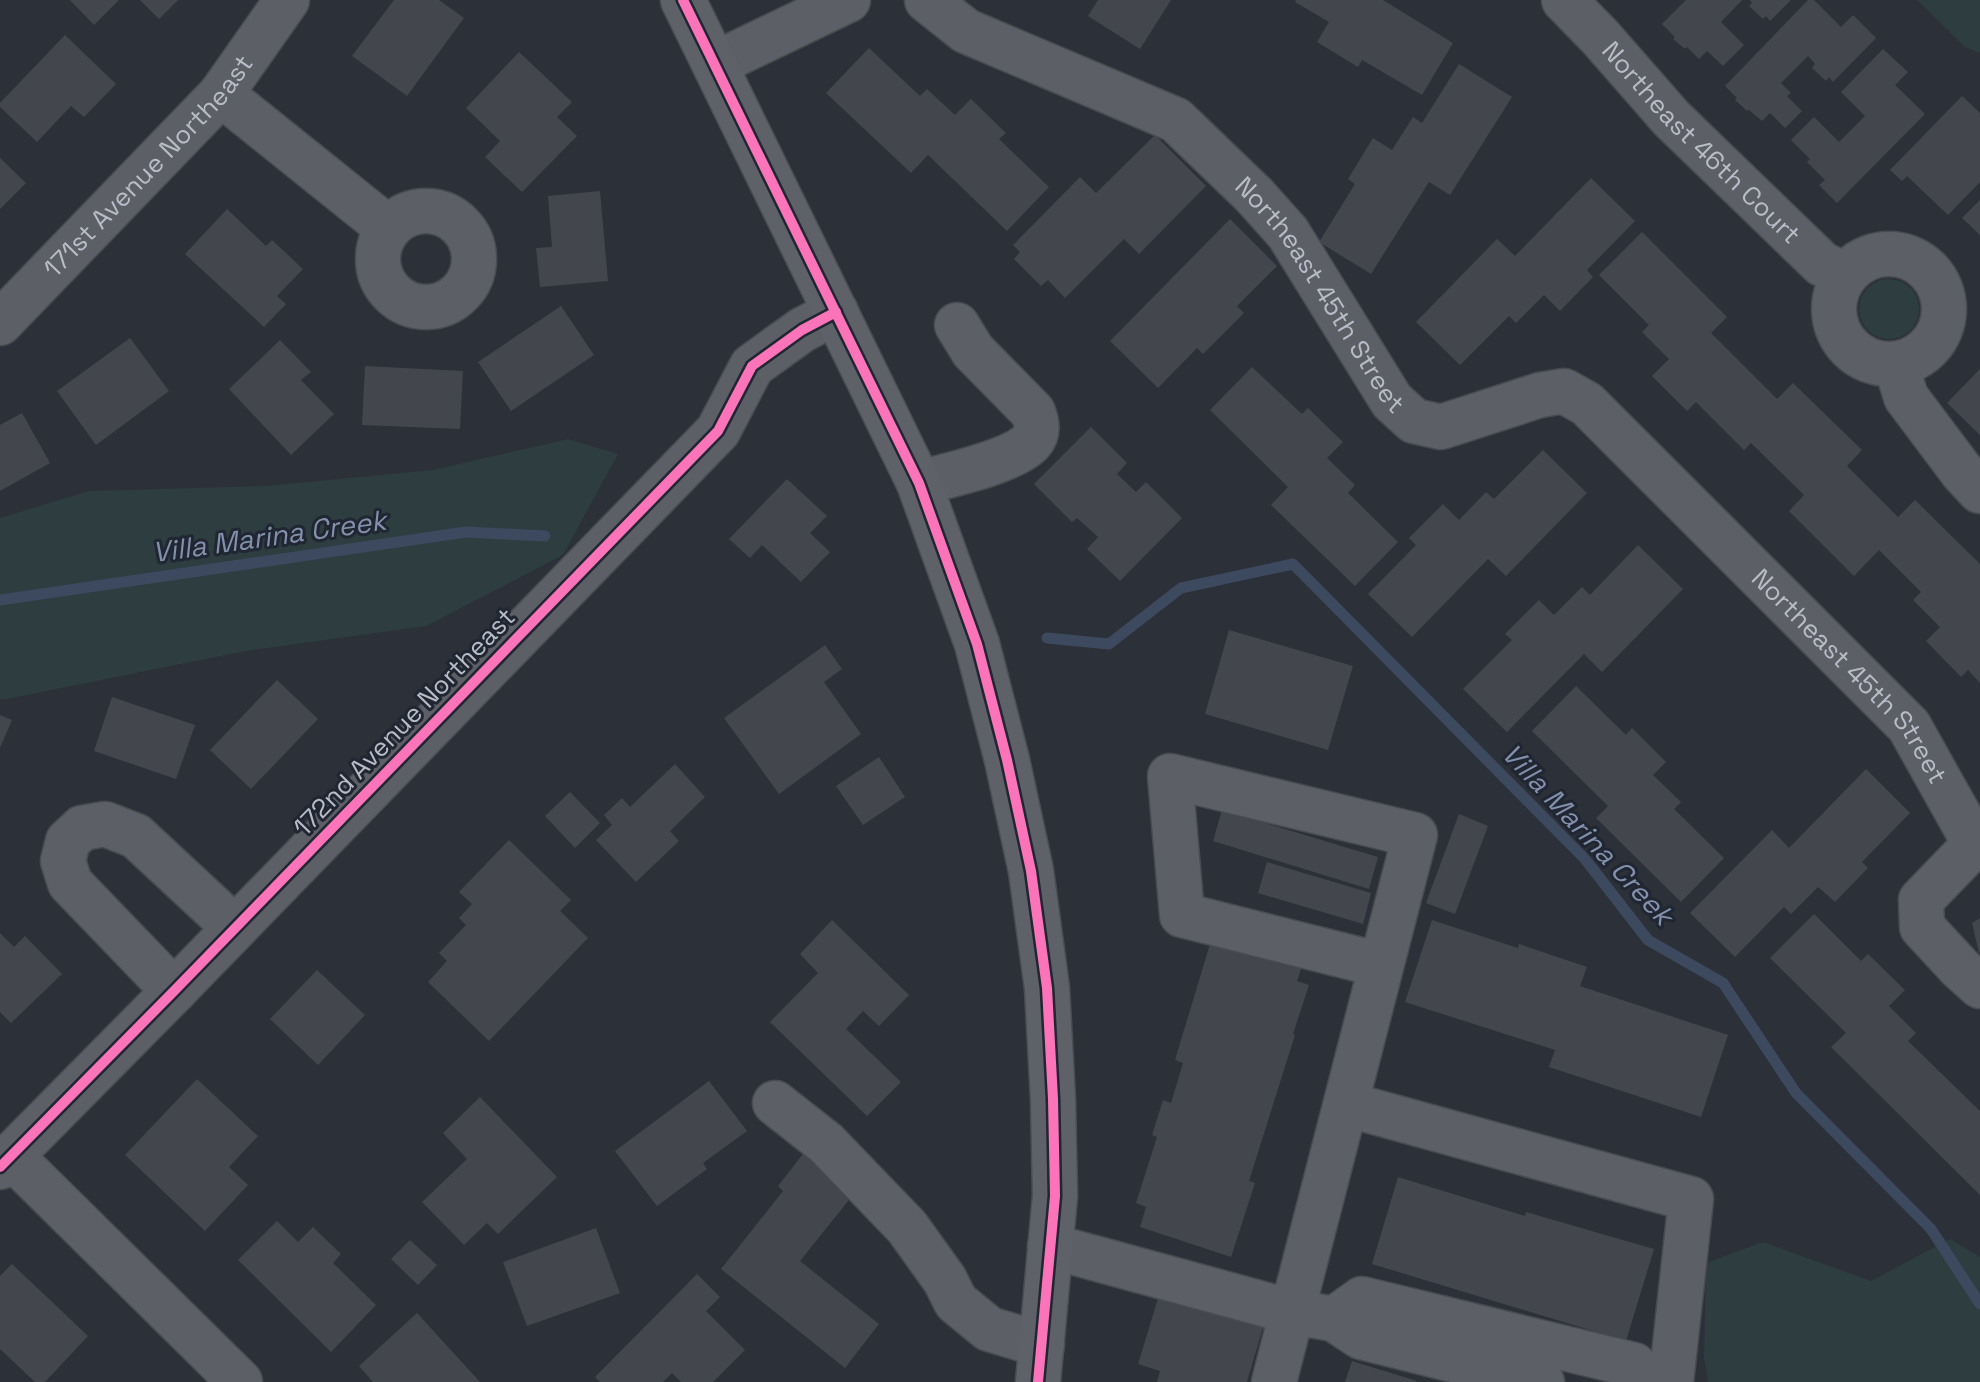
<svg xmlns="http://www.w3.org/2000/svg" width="1980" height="1382" font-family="'Space Grotesk',sans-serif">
	<rect width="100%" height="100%" fill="#2c3038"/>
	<g fill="#2d3d40">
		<path d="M1917 0H1980V53L1965 47Z"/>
		<circle cx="1889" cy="309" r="30"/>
		<path d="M568 439 618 454 563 555 426 626 245 651 7 699H0V518L89 491 266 486 433 470Z"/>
		<path d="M1950 1239 1980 1257V1382H1708L1704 1357 1706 1263 1763 1242 1871 1281Z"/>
	</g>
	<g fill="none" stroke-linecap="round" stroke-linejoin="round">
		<g stroke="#3d495f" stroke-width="11">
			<path d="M0 600 466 532 545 536"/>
			<path d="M1047 638 1109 644 1181 588 1293 564 1585 859 1648 940 1723 983 1796 1093 1931 1229 1980 1304"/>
		</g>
	</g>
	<g fill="#43464d">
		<path d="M70 0H119L94 25Z"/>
		<path d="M140 0H178L159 19Z"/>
		<path d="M394 0H439L464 18 407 96 352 56Z"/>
		<path d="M1098 0H1171L1140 49 1088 16Z"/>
		<path d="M1296 0H1383L1453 43 1422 95 1362 60 1358 67 1317 42 1329 22 1295 2Z"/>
		<path d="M1686 0H1742L1721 22 1744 45 1723 66 1707 51 1699 59 1687 47 1685 49 1673 39 1675 37 1662 24Z"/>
		<path d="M1750 0H1791L1770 21 1766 16 1763 19 1749 6 1752 3Z"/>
		<path d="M1808 0H1814L1841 27 1853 15 1876 38 1833 82 1829 77 1826 81 1812 68 1815 64 1808 56 1781 83 1791 93 1787 96 1802 111 1785 128 1770 113 1762 121 1749 110 1747 111 1735 100 1737 98 1725 86Z"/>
		<path d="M65 35 116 84 84 117 71 106 37 142 0 107V103Z"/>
		<path d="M869 48 920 96 927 89 955 115 971 99 1006 133 999 139 1049 187 1007 231 928 155 911 173 826 93Z"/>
		<path d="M1883 49 1908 72 1895 85 1925 114 1837 203 1819 185 1825 180 1807 162 1810 159 1791 140 1814 117 1839 142 1865 116 1841 92Z"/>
		<path d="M519 52 572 102 557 117 577 136 522 192 485 157 500 141 466 108Z"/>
		<path d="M1459 64 1512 97 1450 195 1429 182 1371 274 1319 242 1355 184 1348 179 1373 138 1392 150 1413 117 1422 123Z"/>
		<path d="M1962 96 1980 113V182L1948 215 1907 176 1902 181 1890 170Z"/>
		<path d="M1155 135 1206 186 1139 254 1124 239 1065 298 1048 280 1041 286 1014 259 1020 252 1013 245 1080 177 1096 193Z"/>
		<path d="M0 158 26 183 0 209Z"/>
		<path d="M1591 178 1635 221 1587 270 1593 277 1560 311 1544 295 1516 323 1509 316 1460 365 1416 322 1497 239 1515 256Z"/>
		<path d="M600 191 608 281 540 287 536 248 552 247 548 196Z"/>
		<path d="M1980 200V235L1962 218Z"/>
		<path d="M227 209 266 246 272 240 303 269 277 296 286 304 264 327 185 254Z"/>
		<path d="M1230 219 1277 266 1237 306 1244 313 1203 354 1197 348 1158 388 1110 341Z"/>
		<path d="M1642 232 1727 317 1711 333 1777 399 1793 383 1862 450 1847 466 1898 517 1915 500 1980 564V683L1968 670 1961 677 1926 641 1940 627 1913 600 1921 592 1879 550 1854 576 1789 511 1804 495 1751 443 1744 450 1696 402 1687 411 1652 376 1669 359 1642 332 1649 325 1599 275Z"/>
		<path d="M561 306 594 355 511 411 478 362Z"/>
		<path d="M130 338 169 391 96 445 57 391Z"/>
		<path d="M280 340 311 372 301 380 334 414 291 455 229 389Z"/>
		<path d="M365 366 463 371 460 429 362 425Z"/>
		<path d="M1252 367 1302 414 1308 408 1343 442 1327 458 1355 485 1348 493 1398 542 1355 586 1271 505 1288 487 1210 410Z"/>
		<path d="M1980 369V435L1947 403Z"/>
		<path d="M22 413 50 463 0 491V425Z"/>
		<path d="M1091 427 1127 463 1117 474 1136 492 1146 482 1182 518 1120 581 1087 549 1098 537 1077 518 1072 522 1034 484Z"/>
		<path d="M1543 450 1587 493 1506 576 1488 559 1412 637 1368 594 1416 545 1409 538 1443 504 1459 520 1486 492 1494 499Z"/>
		<path d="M787 479 827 516 810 533 830 552 801 582 762 545 750 558 729 539Z"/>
		<path d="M1638 545 1683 589 1602 672 1584 654 1507 732 1463 689 1512 640 1505 634 1539 600 1554 615 1582 587 1590 595Z"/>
		<path d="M1229 630 1353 666 1328 750 1205 714Z"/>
		<path d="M825 645 842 669 824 682 861 734 779 794 724 718Z"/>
		<path d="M277 680 318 719 251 789 210 750Z"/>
		<path d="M1576 686 1626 735 1632 728 1666 762 1653 775 1681 802 1674 809 1724 858 1681 902 1596 818 1608 806 1532 731Z"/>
		<path d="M112 697 195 725 176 779 94 751Z"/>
		<path d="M0 715 12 720 0 748Z"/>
		<path d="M879 757 905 797 863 825 836 786Z"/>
		<path d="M675 764 705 797 670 831 679 841 636 882 596 840 612 825 604 815 622 798 630 807Z"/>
		<path d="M1866 769 1910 813 1862 862 1868 868 1835 902 1818 887 1791 914 1784 907 1735 957 1690 913 1772 830 1789 848Z"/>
		<path d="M570 792 600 823 575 848 545 816Z"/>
		<path d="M1222 810 1378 857 1369 889 1213 841Z"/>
		<path d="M1459 814 1488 826 1455 914 1426 903Z"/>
		<path d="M509 840 571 900 560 911 588 938 489 1041 428 982 447 961 439 953 466 925 459 918 472 904 459 892Z"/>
		<path d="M1267 862 1371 893 1363 924 1258 893Z"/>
		<path d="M1814 914 1861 961 1868 954 1905 990 1889 1006 1916 1033 1908 1041 1980 1111V1195L1831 1047 1846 1033 1770 958Z"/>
		<path d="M1980 918V952L1979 953 1972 923Z"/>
		<path d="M832 920 909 995 879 1026 863 1011 846 1029 901 1082 867 1116 770 1022 818 973 800 954Z"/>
		<path d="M1432 920 1518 948 1519 944 1587 967 1580 986 1728 1035 1701 1117 1549 1067 1555 1050 1405 1002Z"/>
		<path d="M0 933 14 947 25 936 62 974 11 1023 0 1012Z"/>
		<path d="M1213 934 1303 963 1297 981 1309 985 1293 1034 1295 1035 1249 1181 1255 1183 1231 1257 1140 1227 1146 1207 1136 1203 1157 1137 1152 1135 1163 1100 1171 1103 1183 1063 1175 1060Z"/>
		<path d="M317 970 365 1015 318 1065 270 1019Z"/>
		<path d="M197 1079 258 1136 229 1167 248 1185 205 1231 125 1155Z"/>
		<path d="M709 1081 747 1131 703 1163 707 1169 657 1206 615 1151Z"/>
		<path d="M480 1097 557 1177 498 1234 487 1223 464 1245 422 1202 467 1159 443 1133Z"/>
		<path d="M806 1150 857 1190 800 1261 879 1324 845 1368 721 1269 783 1191 778 1186Z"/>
		<path d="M1398 1177 1525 1216 1526 1212 1654 1249 1626 1341 1372 1264Z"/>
		<path d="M277 1221 298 1242 313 1227 341 1254 333 1263 376 1305 331 1352 238 1260Z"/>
		<path d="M596 1228 620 1293 527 1326 503 1262Z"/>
		<path d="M410 1240 437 1265 418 1285 391 1259Z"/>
		<path d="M12 1264 88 1336 45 1382H35L0 1349V1276Z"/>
		<path d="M697 1274 720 1297 706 1311 745 1350 713 1382H681L672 1373 663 1382H600L595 1377Z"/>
		<path d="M1160 1292 1264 1324 1247 1382H1157L1160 1371 1138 1364Z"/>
		<path d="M417 1313 480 1382H373L359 1366Z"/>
		<path d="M1352 1361 1417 1381 1416 1382H1345Z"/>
	</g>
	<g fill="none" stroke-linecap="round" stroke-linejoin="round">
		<g stroke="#484b50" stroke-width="47">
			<g id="minor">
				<path id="s1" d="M927 0 966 31 1176 120 1254 195 1288 233 1392 401 1414 421 1441 427 1540 395 1564 391 1587 404 1909 726 1975 844 1980 848"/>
				<path id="s2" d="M1564 0 1601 38 1671 118 1822 264 1845 275"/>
				<path d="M715 64 848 0"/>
				<path d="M221 94 388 228"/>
				<circle cx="426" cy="259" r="48"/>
				<circle cx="1889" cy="309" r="55"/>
				<path id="s3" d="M0 323 221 94 287 0"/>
				<path d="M1896 364 1906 397 1963 473 1980 491"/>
				<path d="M919 483C946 476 1012 462 1031 442 1039 433 1037 422 1033 412L973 351 957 325"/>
				<path d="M1975 844 1921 900 1922 927 1960 968 1980 986"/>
				<path d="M174 991 70 883 63 861 68 841 82 828 105 824 136 836 235 928"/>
				<path d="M775 1103 826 1143 907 1227 945 1280 956 1302 989 1329 1042 1345"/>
				<path d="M1346 1104 1691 1199 1671 1382"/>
				<path d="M11 1156 240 1382"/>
				<path d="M0 1167 174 991 718 431 752 366 802 330 836 312"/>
				<path d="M1050 1246 1292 1312 1415 835 1170 776 1182 915 1381 965"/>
				<path d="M1334 1319 1362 1299 1634 1365 1649 1382"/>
				<path d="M1274 1382 1292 1312 1334 1319 1361 1337 1542 1382"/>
			</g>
		</g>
		<g stroke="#4a4d54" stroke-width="47">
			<path id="major" d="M683 0 919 483 977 644 1007 760 1031 871 1047 988 1053 1099 1055 1196 1038 1382"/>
		</g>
		<use href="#minor" stroke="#5c5f66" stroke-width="44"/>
		<use href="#major" stroke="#5e6167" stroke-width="44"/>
		<g stroke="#202632" stroke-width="15">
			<g id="cycleway">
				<path d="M683 0 919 483 977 644 1007 760 1031 871 1047 988 1053 1099 1055 1196 1038 1382"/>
				<path d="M0 1167 174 991 718 431 752 366 802 330 836 312"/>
			</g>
		</g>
		<use href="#cycleway" stroke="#fb73b8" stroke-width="10"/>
	</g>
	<g text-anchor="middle" stroke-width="6" stroke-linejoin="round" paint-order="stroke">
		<g font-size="26" fill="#b7bcc7" stroke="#202632">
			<text dy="9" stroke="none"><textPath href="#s2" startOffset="198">Northeast 46th Court</textPath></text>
			<text dy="9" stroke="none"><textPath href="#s3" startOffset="216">171st Avenue Northeast</textPath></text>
			<text dy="9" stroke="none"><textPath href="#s1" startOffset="506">Northeast 45th Street</textPath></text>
			<text dy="9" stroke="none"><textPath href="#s1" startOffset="1226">Northeast 45th Street</textPath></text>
			<text transform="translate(404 722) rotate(-46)" y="9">172nd Avenue Northeast</text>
		</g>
		<g font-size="28" font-style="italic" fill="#8290ab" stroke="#202632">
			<text transform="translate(269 536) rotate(-8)" y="10">Villa Marina Creek</text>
			<text transform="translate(1588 834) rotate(47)" y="10">Villa Marina Creek</text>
		</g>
	</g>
</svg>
